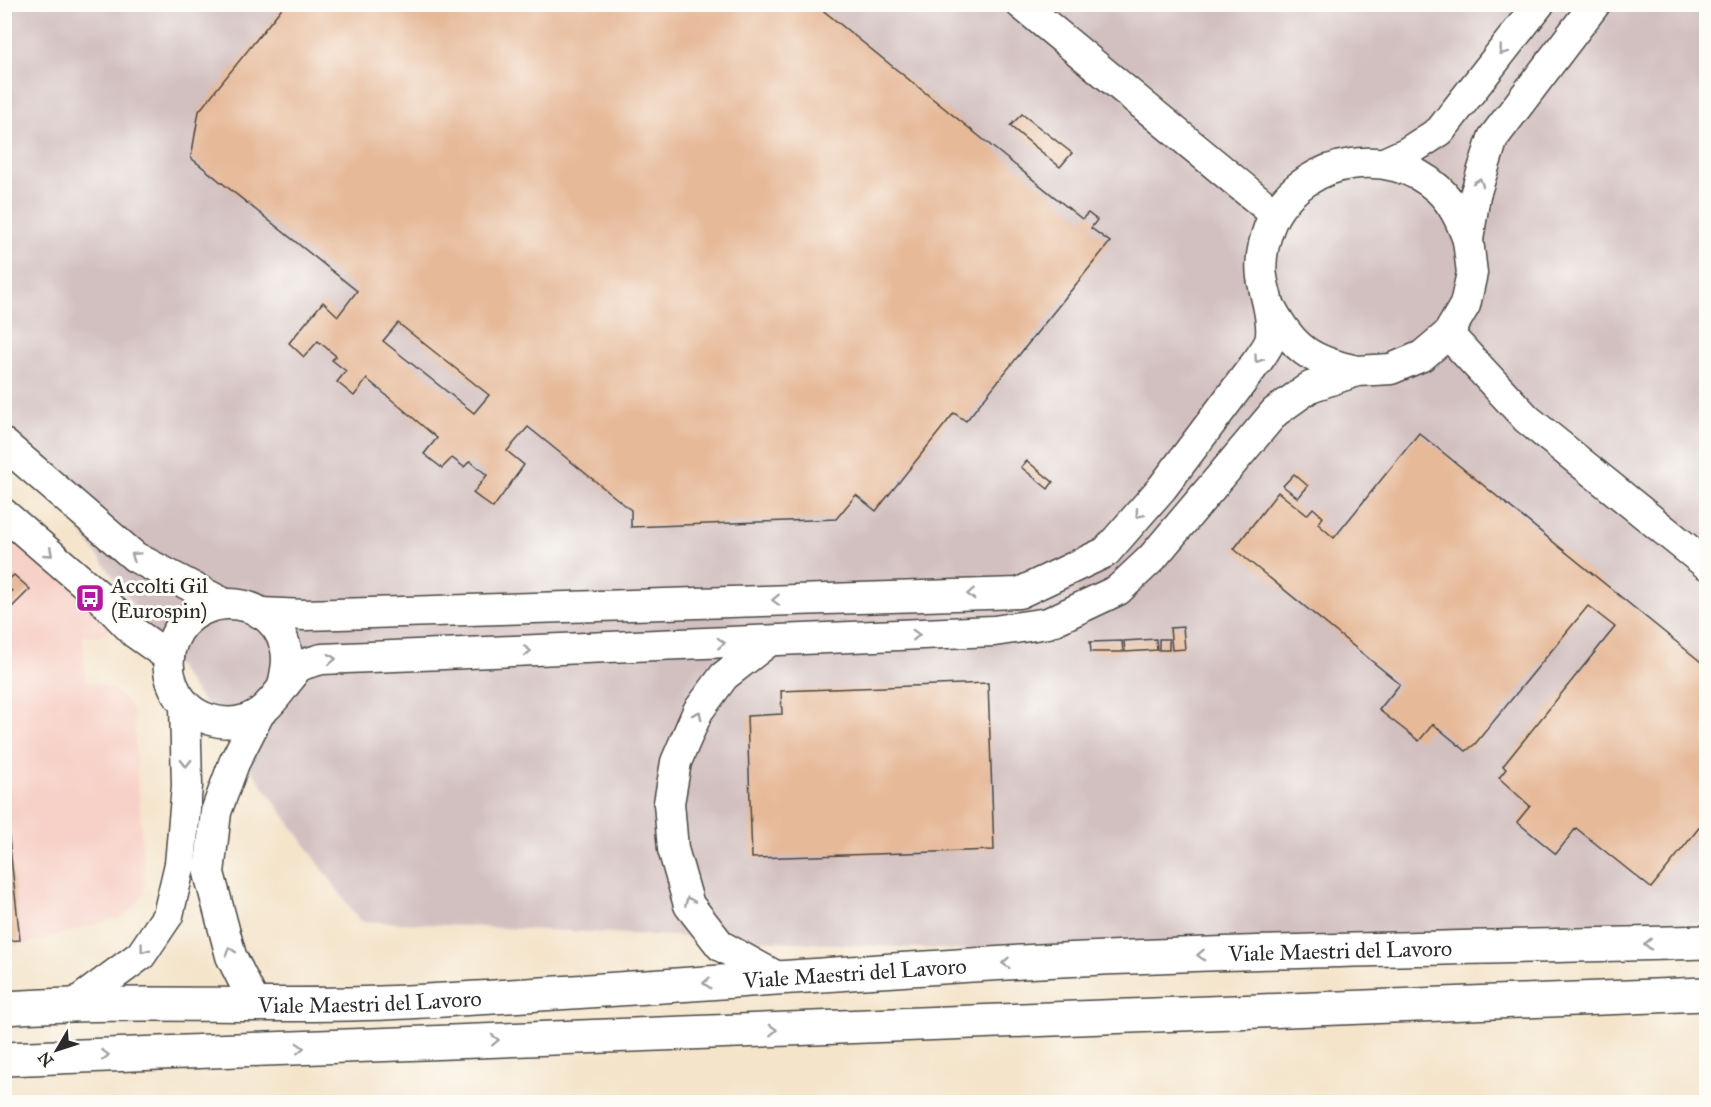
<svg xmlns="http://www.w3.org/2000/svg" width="1711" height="1107" font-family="'IM FELL Great Primer',serif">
	<rect width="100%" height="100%" fill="#fdfcf7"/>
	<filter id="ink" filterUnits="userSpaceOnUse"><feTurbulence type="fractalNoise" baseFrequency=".0167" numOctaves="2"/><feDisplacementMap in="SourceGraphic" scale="12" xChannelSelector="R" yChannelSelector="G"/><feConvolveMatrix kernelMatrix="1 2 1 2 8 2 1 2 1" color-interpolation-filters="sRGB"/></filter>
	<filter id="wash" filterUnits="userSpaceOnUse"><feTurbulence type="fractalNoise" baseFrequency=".008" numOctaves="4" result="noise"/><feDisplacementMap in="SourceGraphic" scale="24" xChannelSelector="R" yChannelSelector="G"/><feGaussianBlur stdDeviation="1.35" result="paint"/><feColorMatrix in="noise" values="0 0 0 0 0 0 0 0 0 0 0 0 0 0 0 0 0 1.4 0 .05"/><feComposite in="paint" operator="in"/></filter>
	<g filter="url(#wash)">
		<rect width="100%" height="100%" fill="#f4e4ca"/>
		<path fill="#f7d1c8" d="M4 527 109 620 110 628 105 634 96 637 83 635 86 682 101 684 113 690 125 700 133 711 145 882 143 894 137 904 122 917 26 944 5 947Z"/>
		<path fill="#d2bfc0" d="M4 5H1706V923L960 950 360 921 5 426Z"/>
		<g id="blocks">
			<g fill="#e6b999" fill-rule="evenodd">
				<path d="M285 4H815L1082 219 1088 213 1097 220 1091 228 1110 242 966 421 954 413 876 511 856 495 836 519 631 527V510L528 427 507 451 524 465 493 508 473 493 487 475 470 461 464 467 452 458 442 468 424 454 437 438 367 379 354 396 337 382 346 371 332 360 336 356 318 341 304 357 289 343 323 302 338 316 357 291 191 158 199 111ZM398 323 489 395 474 413 383 341Z"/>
				<path d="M1022 114 1072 153 1060 167 1010 126Z"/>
				<path d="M1419 433 1706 666V819L1651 888 1576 828 1556 854 1517 822 1530 806 1499 778 1506 769 1503 766 1615 627 1588 606 1475 744 1466 751 1433 724 1419 741 1379 710 1400 684 1234 549 1278 492 1307 515 1313 508 1323 517 1318 524 1334 538Z"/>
				<path d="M1027 461 1053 482 1048 489 1021 467Z"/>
				<path d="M1294 474 1308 486 1298 498 1283 486Z"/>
				<path d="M14 575 30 589 4 615V599L12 591 4 584Z"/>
				<path d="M1183 627 1185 649 1172 650 1170 628Z"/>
				<path d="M1156 639 1157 650 1125 652 1124 641Z"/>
				<rect x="1159" y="639" width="10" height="11"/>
				<path d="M1122 641 1123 652H1091L1090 642Z"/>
				<path d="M988 683 994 850 752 858 747 716 782 714 781 691Z"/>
				<path d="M4 811H6L20 940 4 941Z"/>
			</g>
		</g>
	</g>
	<g filter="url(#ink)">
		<use href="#blocks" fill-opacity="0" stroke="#494743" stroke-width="1.5"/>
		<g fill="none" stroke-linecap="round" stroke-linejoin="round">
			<g stroke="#494743" stroke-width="33">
				<g id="minor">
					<path d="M1021 4 1275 214"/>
					<path d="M1384 163 1406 153 1440 131 1539 4"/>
					<path d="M1271 308C1293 349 1311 361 1357 371"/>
					<path d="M1448 334 1527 419 1706 564"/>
					<path d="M4 444 135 557 223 603"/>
					<path d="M4 514 98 595 135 633 169 657"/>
					<path d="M260 613 305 615 1019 593 1106 552 1162 488 1259 359C1263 353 1271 343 1271 335 1273 315 1265 296 1262 277 1259 257 1266 231 1275 214 1308 158 1390 145 1438 189 1453 203 1461 221 1468 240"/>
					<path d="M769 641 724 676 698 711 676 762 669 803 673 849 689 905 721 946 779 978"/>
					<path d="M283 686C286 672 289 658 285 645 267 587 184 592 170 650 166 669 171 687 183 702 196 718 221 726 241 721 266 715 276 695 291 677 293 673 296 668 300 666 306 663 315 661 322 659L994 631 1048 623 1118 590 1152 558 1275 412 1310 387 1357 371 1391 369 1422 356 1448 334 1465 305 1472 273 1468 240 1475 195 1493 138 1595 4"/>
					<path d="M76 1003 141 955 168 915 180 864 187 786 185 704"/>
					<path d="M255 1004 231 956 209 873 216 812 234 763 259 714"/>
				</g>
			</g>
			<g stroke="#494743" stroke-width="36">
				<g id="tertiary">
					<path id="s1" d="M4 1008C138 999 273 1009 407 1002 612 991 817 974 1022 962 1250 950 1478 948 1706 942"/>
					<path d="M4 1059 1706 994"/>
				</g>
			</g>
			<use href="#minor" stroke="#fff" stroke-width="30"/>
			<use href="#tertiary" stroke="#fff" stroke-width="33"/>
		</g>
		<defs><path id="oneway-chevron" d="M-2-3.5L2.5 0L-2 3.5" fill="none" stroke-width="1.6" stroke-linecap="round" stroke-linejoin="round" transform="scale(1.5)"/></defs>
		<g stroke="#a0a0a0">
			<use href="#oneway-chevron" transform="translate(1503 51) rotate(128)"/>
			<use href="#oneway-chevron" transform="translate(1479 182) rotate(-73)"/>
			<use href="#oneway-chevron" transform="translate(1258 359) rotate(124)"/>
			<use href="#oneway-chevron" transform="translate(1139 514) rotate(131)"/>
			<use href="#oneway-chevron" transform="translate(49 553) rotate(41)"/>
			<use href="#oneway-chevron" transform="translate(135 556) rotate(-145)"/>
			<use href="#oneway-chevron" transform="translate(971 594) rotate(178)"/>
			<use href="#oneway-chevron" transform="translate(776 600) rotate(178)"/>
			<use href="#oneway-chevron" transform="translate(916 635) rotate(-2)"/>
			<use href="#oneway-chevron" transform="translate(721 643) rotate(-2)"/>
			<use href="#oneway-chevron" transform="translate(527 651) rotate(-2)"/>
			<use href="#oneway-chevron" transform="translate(332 659) rotate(-3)"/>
			<use href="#oneway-chevron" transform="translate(698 715) rotate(-62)"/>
			<use href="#oneway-chevron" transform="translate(186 763) rotate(90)"/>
			<use href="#oneway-chevron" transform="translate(689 901) rotate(-113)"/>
			<use href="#oneway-chevron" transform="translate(1648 944) rotate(179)"/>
			<use href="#oneway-chevron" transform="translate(144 949) rotate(127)"/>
			<use href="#oneway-chevron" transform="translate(230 951) rotate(-108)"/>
			<use href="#oneway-chevron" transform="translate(1201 955) rotate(178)"/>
			<use href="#oneway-chevron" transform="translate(1006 963) rotate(176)"/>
			<use href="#oneway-chevron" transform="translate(707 983) rotate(176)"/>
			<use href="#oneway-chevron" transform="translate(773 1030) rotate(-2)"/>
			<use href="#oneway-chevron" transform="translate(495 1040) rotate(-2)"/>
			<use href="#oneway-chevron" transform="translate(300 1048) rotate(-2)"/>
			<use href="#oneway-chevron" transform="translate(105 1055) rotate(-2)"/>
		</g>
	</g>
	<defs>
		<g id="bus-square" transform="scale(1.5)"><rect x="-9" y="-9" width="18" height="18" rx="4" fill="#b5179e" stroke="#fdfcf7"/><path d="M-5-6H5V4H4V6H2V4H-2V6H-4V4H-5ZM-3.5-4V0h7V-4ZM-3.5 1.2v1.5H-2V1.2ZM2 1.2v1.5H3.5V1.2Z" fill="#fff"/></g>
	</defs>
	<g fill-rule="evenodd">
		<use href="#bus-square" x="90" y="598"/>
	</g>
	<g text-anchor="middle" stroke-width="6" stroke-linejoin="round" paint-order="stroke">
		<g font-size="22" fill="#2b2b2b" stroke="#fdfcf7" text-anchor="start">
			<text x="111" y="593">Accolti Gil<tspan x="111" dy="25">(Eurospin)</tspan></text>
		</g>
		<g font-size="22" fill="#2b2b2b" stroke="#fdfcf7">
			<text dy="8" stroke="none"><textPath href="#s1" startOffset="1338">Viale Maestri del Lavoro</textPath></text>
			<text dy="8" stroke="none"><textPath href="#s1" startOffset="852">Viale Maestri del Lavoro</textPath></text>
			<text dy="8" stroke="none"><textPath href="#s1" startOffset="366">Viale Maestri del Lavoro</textPath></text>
		</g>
	</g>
	<rect width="1711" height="1107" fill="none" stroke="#fdfcf7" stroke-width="24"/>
	<g transform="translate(57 1050) rotate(231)" stroke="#fdfcf7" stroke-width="4.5" paint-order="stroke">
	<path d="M0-4.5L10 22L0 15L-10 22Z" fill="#2b2b2b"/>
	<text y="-9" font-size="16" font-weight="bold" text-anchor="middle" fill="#2b2b2b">N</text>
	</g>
</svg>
